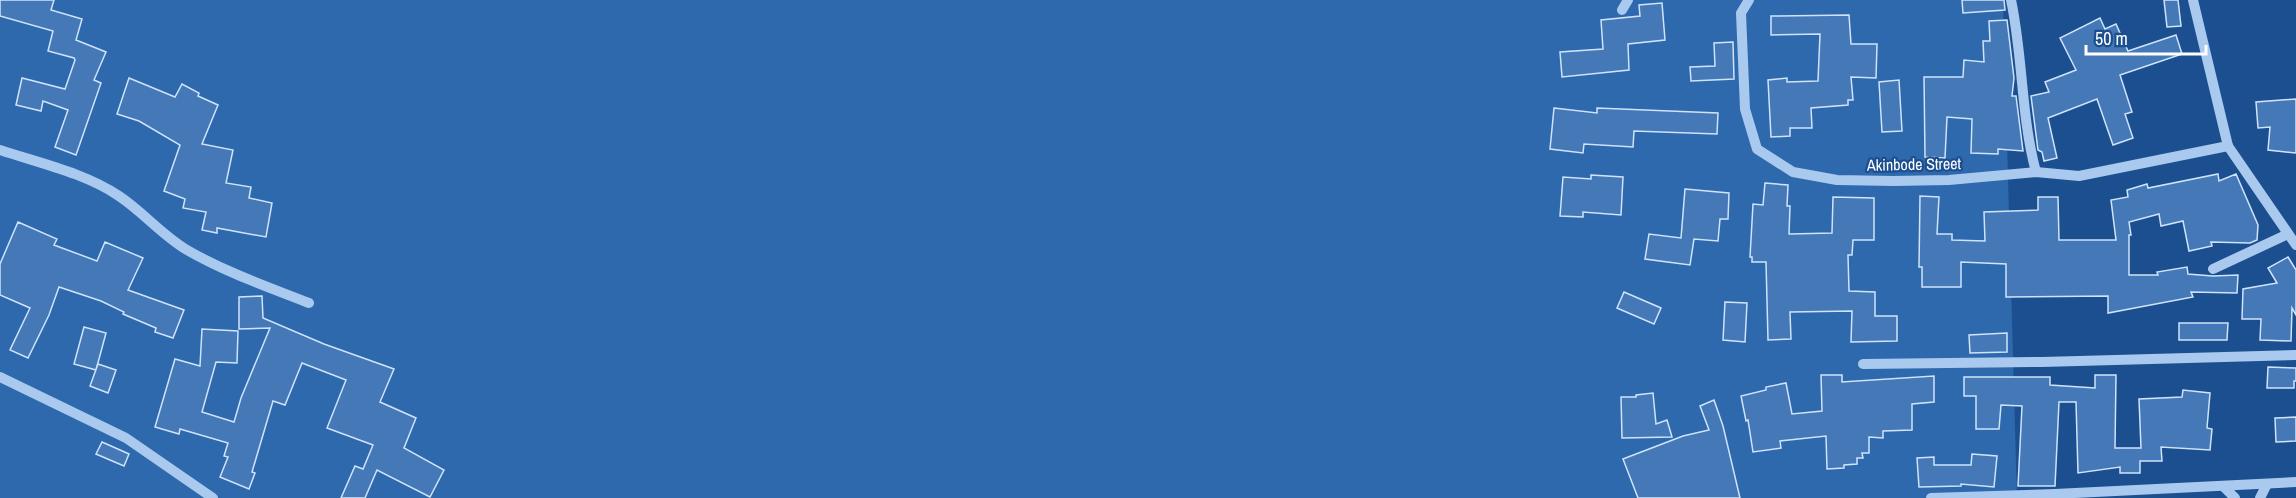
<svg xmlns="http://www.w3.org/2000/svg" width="2296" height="498" font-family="'Archivo Narrow',sans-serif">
	<rect width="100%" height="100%" fill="#1b4f8f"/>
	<path fill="#2e69ad" d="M0 0H2003L2017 498H0Z"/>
	<g fill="#4478b7" stroke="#cfe3fa" stroke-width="1.5">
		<path d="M0 0H54L51 10 82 19 76 40 106 52 94 80 101 83 76 155 55 147 68 110 43 101 41 111 16 105 22 78 65 89 75 60 74 58 48 51 53 31 0 16Z"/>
		<path d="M1962 0H2004L2005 10 1963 13Z"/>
		<path d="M2164 0H2178L2181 26 2167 27Z"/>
		<path d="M1662 3 1665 40 1628 44 1629 70 1562 77 1560 52 1603 49 1601 20 1640 16 1639 5Z"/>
		<path d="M1849 15 1851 44H1877L1876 78 1851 77 1853 100H1848V105L1811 108 1812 128H1790V136L1771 137 1768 80 1787 78V82L1818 81 1820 34 1771 35V16Z"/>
		<path d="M2100 18 2105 29 2116 24 2128 51 2176 35 2182 54 2120 75 2132 112 2125 114 2133 138 2113 145 2097 99 2048 118 2057 158 2044 161 2042 152 2038 150 2031 96 2049 92 2045 82 2076 70 2060 38Z"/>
		<path d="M2007 20 2014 78 2012 96H2016L2023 151 1998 149V154L1971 153 1972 119 1947 117 1945 158 1925 157 1924 77H1963L1964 60 1984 62 1983 41H1990L1989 21Z"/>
		<path d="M1733 42 1734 79 1691 81 1690 67 1715 66 1714 43Z"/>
		<path d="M129 78 175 97 182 84 199 93 198 96 218 105 202 144 233 150 226 183 251 187 249 198 272 203 266 237 217 228V233L202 230 206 212 183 208 185 199 164 191 180 145 139 121 117 114Z"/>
		<path d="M1899 80 1902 131 1882 132 1879 82Z"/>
		<path d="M2296 99V153L2268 150 2270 127 2258 128 2256 102Z"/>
		<path d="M1554 108 1597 113V108L1718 113 1717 134 1634 131 1633 147 1584 144 1583 153 1550 149Z"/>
		<path d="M2218 174 2219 181 2236 174 2258 225 2257 240 2250 243 2211 242 2212 246 2189 251 2183 221 2161 226 2159 214 2129 222 2131 235H2129V275H2158L2157 272 2187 267 2188 274 2213 276 2238 275 2237 293 2191 292 2193 297 2108 313V296L2006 297V264L1961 262V287H1922V267H1919L1920 196 1939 197 1937 234H1952V240L1985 241 1984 212 2038 210V197H2058L2059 240H2116L2111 200 2128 197 2127 190 2147 184 2148 188Z"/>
		<path d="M1591 175 1623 177 1621 215 1583 212V217L1560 216 1563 177 1591 179Z"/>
		<path d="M1765 183 1788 185 1787 206H1790L1789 234 1832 233 1833 197 1874 198V240H1853L1852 255H1848L1849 291 1875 292V316H1897V341L1851 342 1852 311 1790 312 1791 339 1768 340 1766 262H1752V257H1750L1753 204 1763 205Z"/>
		<path d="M1685 189 1729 193 1728 219H1720L1718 241 1694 239 1690 265 1645 259 1649 234 1681 238Z"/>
		<path d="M18 222 57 239 54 245 97 261 105 242 143 258 128 290 184 310 173 338 155 332 156 328 123 314 124 312 101 301 59 287 49 315 28 358 10 350 30 308 0 295V264Z"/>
		<path d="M2288 257 2296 270V315L2292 308 2291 341 2260 340 2261 319H2242L2243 289 2277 283 2268 268Z"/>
		<path d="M1624 292 1661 308 1654 324 1617 308Z"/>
		<path d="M262 296 263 318 324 344 394 369 380 402 416 418 404 448 444 470 430 497 377 470 365 498H341L355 466 363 469 373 445 327 428 346 380 302 363 285 405 273 401 252 472 255 473 249 489 220 477 228 457 224 456 228 443 180 429 179 434 155 427 175 359 200 366 202 329 238 331 237 363 216 362 202 412 234 422 241 398 270 328 239 329V297Z"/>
		<path d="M1725 302 1747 303 1745 342 1723 340Z"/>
		<path d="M2179 323H2228L2227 340H2179Z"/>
		<path d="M84 327 106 333 96 370 74 364Z"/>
		<path d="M2007 333V352L1970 353 1969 335Z"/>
		<path d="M98 364 116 370 108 393 90 386Z"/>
		<path d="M2268 367 2296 368V381H2294V388H2267Z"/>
		<path d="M1821 375H1842V382L1934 376V402L1912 404V430L1883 431V438L1869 437V453H1862L1863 458H1857V464L1844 465V468L1827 469 1826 436 1780 441 1781 448 1753 452 1748 420 1746 421 1741 396 1766 390V387L1786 383 1792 414 1822 411Z"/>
		<path d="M2095 375H2116L2115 448H2141L2139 399 2182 397 2183 390 2210 393 2207 428 2212 429 2210 450 2161 447 2162 461H2140V473H2120V467L2078 473 2076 402H2059L2055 486H2018L2022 406 2001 405 1999 429H1976V396H1964V377H2050V385L2095 388Z"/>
		<path d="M1653 393 1656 424 1667 420 1672 437 1622 438 1621 397H1636V395Z"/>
		<path d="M1714 400 1723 426 1740 498H1638L1623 459 1683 436 1709 430 1700 406Z"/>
		<path d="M2296 417V441L2276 442 2275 418Z"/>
		<path d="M102 442 129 454 124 466 96 454Z"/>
		<path d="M1972 454 1997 456 1994 487 1961 484V486L1919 487 1917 458 1934 457V465H1971Z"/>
	</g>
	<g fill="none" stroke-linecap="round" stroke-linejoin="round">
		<g stroke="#a9c9ee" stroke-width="10">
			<path d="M1749 0 1741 13 1745 109 1757 149 1793 172 1837 180 1893 181 1949 180 2036 172 2079 176 2228 146"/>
			<path d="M2011 0C2023 56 2021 117 2036 172"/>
			<path d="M2193 0 2228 146 2296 245"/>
			<path d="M1622 10 1628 0"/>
			<path d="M0 150C39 163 85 173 119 196 143 212 162 235 187 250 225 272 268 287 309 303"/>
			<path d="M2213 269 2288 234"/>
			<path d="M1863 364 2042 362 2296 355"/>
			<path d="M0 377 126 438 213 498"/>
			<path d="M2224 487 2235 498"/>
			<path d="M1931 498 2055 494"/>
			<path d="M2055 498V494L2296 482"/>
			<path d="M2260 498 2267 484"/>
		</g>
	</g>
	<g text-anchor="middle" stroke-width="4.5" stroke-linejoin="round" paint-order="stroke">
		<g font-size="16" fill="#fff" stroke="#1b4f8f">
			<text transform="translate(1914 164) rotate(-1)" y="6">Akinbode Street</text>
		</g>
	</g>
	<path d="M2086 45v9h120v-9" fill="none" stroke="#ffffff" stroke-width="3"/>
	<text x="2095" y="45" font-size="18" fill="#ffffff" stroke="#1b4f8f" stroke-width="4.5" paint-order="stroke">50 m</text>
</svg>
